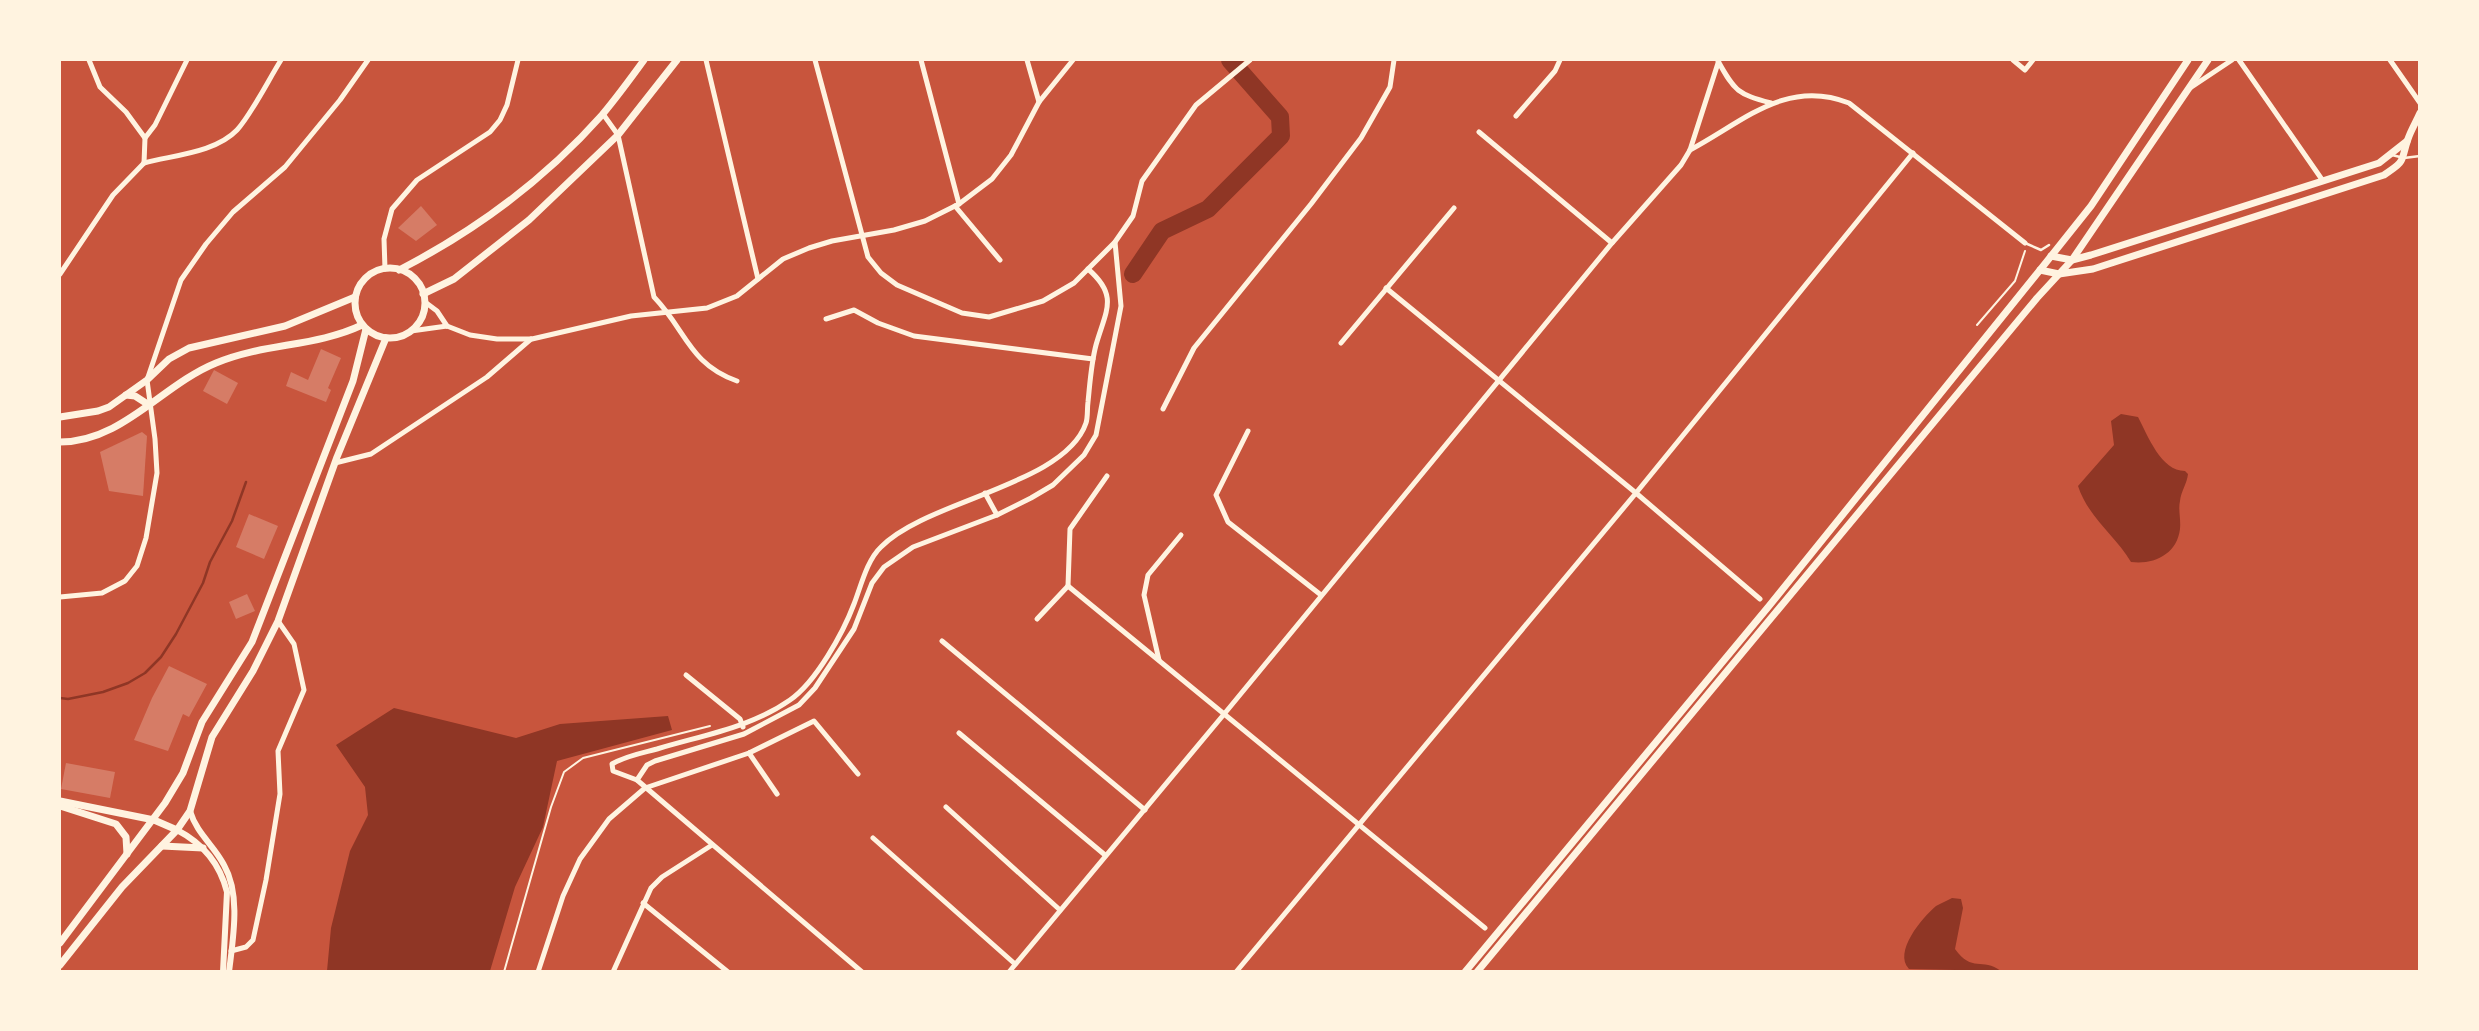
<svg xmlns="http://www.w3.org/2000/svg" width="2479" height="1031" font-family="'PT Sans',sans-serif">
	<rect width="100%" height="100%" fill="#c8553d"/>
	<g fill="#8f3625">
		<path d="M2121 414 2138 417C2148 436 2161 471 2185 471L2188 474C2187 484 2181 491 2180 501 2178 510 2181 519 2180 529 2177 554 2154 565 2131 562 2115 535 2088 517 2078 486L2114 445 2111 421Z"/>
		<path d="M394 708 516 738 560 724 668 716 672 730 557 761 543 827 515 887 490 971H327L331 928 350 851 368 815 365 787 336 745Z"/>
		<path d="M1952 898 1961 899 1963 908 1955 949C1972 973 1982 957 2001 971L1909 969C1893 952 1922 918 1936 906 1941 903 1947 901 1952 898Z"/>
	</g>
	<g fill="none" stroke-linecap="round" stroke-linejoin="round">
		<path stroke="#8f3625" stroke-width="2.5" d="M60 698 68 699 103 692 128 683 145 673 161 657 176 634 203 583 210 562 232 521 246 482"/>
		<path stroke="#8f3625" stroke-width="18" d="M1133 274 1162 231 1208 209 1281 136 1280 117 1230 60"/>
	</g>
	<g fill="#d67c66">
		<path d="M421 206 437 225 416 241 398 228Z"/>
		<path d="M321 349 341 358 328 388 331 390 326 402 286 386 291 372 308 380Z"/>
		<path d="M214 370 238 383 227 404 203 391Z"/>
		<path d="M142 432 147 436 143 496 109 491 100 452Z"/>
		<path d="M249 514 278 526 264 559 236 547Z"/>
		<path d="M247 594 255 611 236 619 229 602Z"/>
		<path d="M169 666 207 684 189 717 183 714 168 751 134 740 152 698Z"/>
		<path d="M66 763 115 772 110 798 61 789Z"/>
	</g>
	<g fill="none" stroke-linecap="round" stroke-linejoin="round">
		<g stroke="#fff3e0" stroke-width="2">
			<path d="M1977 325 2015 281 2025 251"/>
			<path d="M504 972 551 807 564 772 583 758 710 726"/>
		</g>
		<g stroke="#fff3e0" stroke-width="2.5">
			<path d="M2392 155 2404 158 2420 156"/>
			<path d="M2025 243 2041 250 2049 245"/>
		</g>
		<g stroke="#fff3e0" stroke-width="5">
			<path d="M89 60 100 87 126 112 145 138"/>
			<path d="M706 60 758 279"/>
			<path d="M815 60 868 257 881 273 897 285 962 313 989 317 1043 301 1074 283 1115 242 1133 216 1142 181 1196 105 1250 60"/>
			<path d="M921 60 959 204"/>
			<path d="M1027 60 1039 102"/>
			<path d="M2013 60 2025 70 2033 60"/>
			<path d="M2239 60 2323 181"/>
			<path d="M2390 60 2420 103"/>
			<path d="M1718 61C1735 92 1738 94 1771 103"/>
			<path d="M2190 88 2232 60"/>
			<path d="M603 114 618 135 654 297C686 330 689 364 737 381"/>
			<path d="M1516 116 1555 71 1560 60"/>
			<path d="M1479 132 1612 243"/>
			<path d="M1690 150C1743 122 1786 78 1849 103L2025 243"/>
			<path d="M144 163C173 155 215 153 237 130 251 115 269 79 281 60"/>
			<path d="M144 163 145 138 155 125 187 60"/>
			<path d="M955 206 1000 260"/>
			<path d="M385 269 384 239 392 209 417 180 490 132 500 120 507 105 518 60"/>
			<path d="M60 274 113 195 144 163"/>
			<path d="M1386 288 1636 493 1760 599"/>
			<path d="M425 302 437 311 447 326"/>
			<path d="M826 319 854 310 878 323 914 336 1093 359"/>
			<path d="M411 331 447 326 470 335 497 339H532L631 316 707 308 737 296 783 259 809 248 832 241 894 230 925 221 959 204 992 179 1011 155 1039 102 1073 60"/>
			<path d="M1341 343 1454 208"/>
			<path d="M1163 409 1194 348 1311 204 1361 138 1390 87 1394 60"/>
			<path d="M1248 431 1216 495 1228 522 1321 595"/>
			<path d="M335 463 371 454 487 377 531 339"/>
			<path d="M985 493 997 515"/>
			<path d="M1068 586 1485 928"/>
			<path d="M1068 586 1070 529 1107 476"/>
			<path d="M60 597 102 593 125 581 137 566 146 538 157 473 155 439 147 380 181 280 206 244 233 212 285 167 340 100 368 60"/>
			<path d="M1037 619 1068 586"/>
			<path d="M942 641 1145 810"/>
			<path d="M1159 660 1144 595 1148 575 1181 535"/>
			<path d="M686 675 740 719 743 727"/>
			<path d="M959 733 1105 855"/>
			<path d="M749 753 777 794"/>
			<path d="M637 780 647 765 655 761 744 734 799 705 815 688 854 629 872 583 884 567 913 547 997 515 1031 498 1053 485 1084 455 1096 435 1121 306 1115 242"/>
			<path d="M946 807 1060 910"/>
			<path d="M873 838 1015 964"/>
			<path d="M643 903 728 972"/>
			<path d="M231 951 246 947 253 940 266 880 280 794 278 751 304 690 294 644 278 621"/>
			<path d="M538 972 563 896 580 859 609 819 645 788 749 753 814 721 858 774"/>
			<path d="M613 972 651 888 662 877 712 845"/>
			<path d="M862 972 637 780 613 771 612 764C625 756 642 753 657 749 703 735 750 728 790 700 816 682 843 633 854 604 861 586 867 560 881 547 927 500 1065 485 1086 423 1088 417 1087 409 1088 402 1090 383 1091 364 1096 345 1106 310 1119 296 1088 269"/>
			<path d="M1009 972 1225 713 1612 243 1681 165 1690 150 1719 60"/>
			<path d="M1236 972 1636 493 1913 153"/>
		</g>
		<g stroke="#fff3e0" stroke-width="6">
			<path d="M190 811C197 834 213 844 224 865 241 895 233 938 229 972"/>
			<path d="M177 830C202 843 220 864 227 892L223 972"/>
		</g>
		<g stroke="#fff3e0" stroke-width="7">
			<path d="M2051 256 2072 260 2091 255 2379 163 2407 141"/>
			<circle cx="390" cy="303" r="35"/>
			<path d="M399 270C475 231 546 178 602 115 617 97 631 78 644 60"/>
			<path d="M2040 270 2059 274 2093 269 2384 175C2407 160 2400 162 2408 139 2411 130 2416 122 2420 113"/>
			<path d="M423 294 454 279 529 220 618 135 677 60"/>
			<path d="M126 395 135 396 149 405"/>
			<path d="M60 417 98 411 109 407 147 380 169 359 189 348 285 326 355 297"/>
			<path d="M60 442C122 442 162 385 216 363 263 343 316 347 362 325"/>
			<path d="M60 801 154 820 177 830"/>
			<path d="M60 806 116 824 126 837 127 854"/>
			<path d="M162 846 203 848"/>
			<path d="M60 943 165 803 183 773 202 722 252 642 353 381 366 329"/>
			<path d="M60 965 122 887 177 830 190 811 212 737 253 671 278 621 337 457 386 338"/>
			<path d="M1465 972 1769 606 2040 270 2091 206 2188 60"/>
			<path d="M1477 972 2037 298 2072 260 2208 60"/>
		</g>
	</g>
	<rect width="2479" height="1031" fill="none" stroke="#fff3e0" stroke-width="122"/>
</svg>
